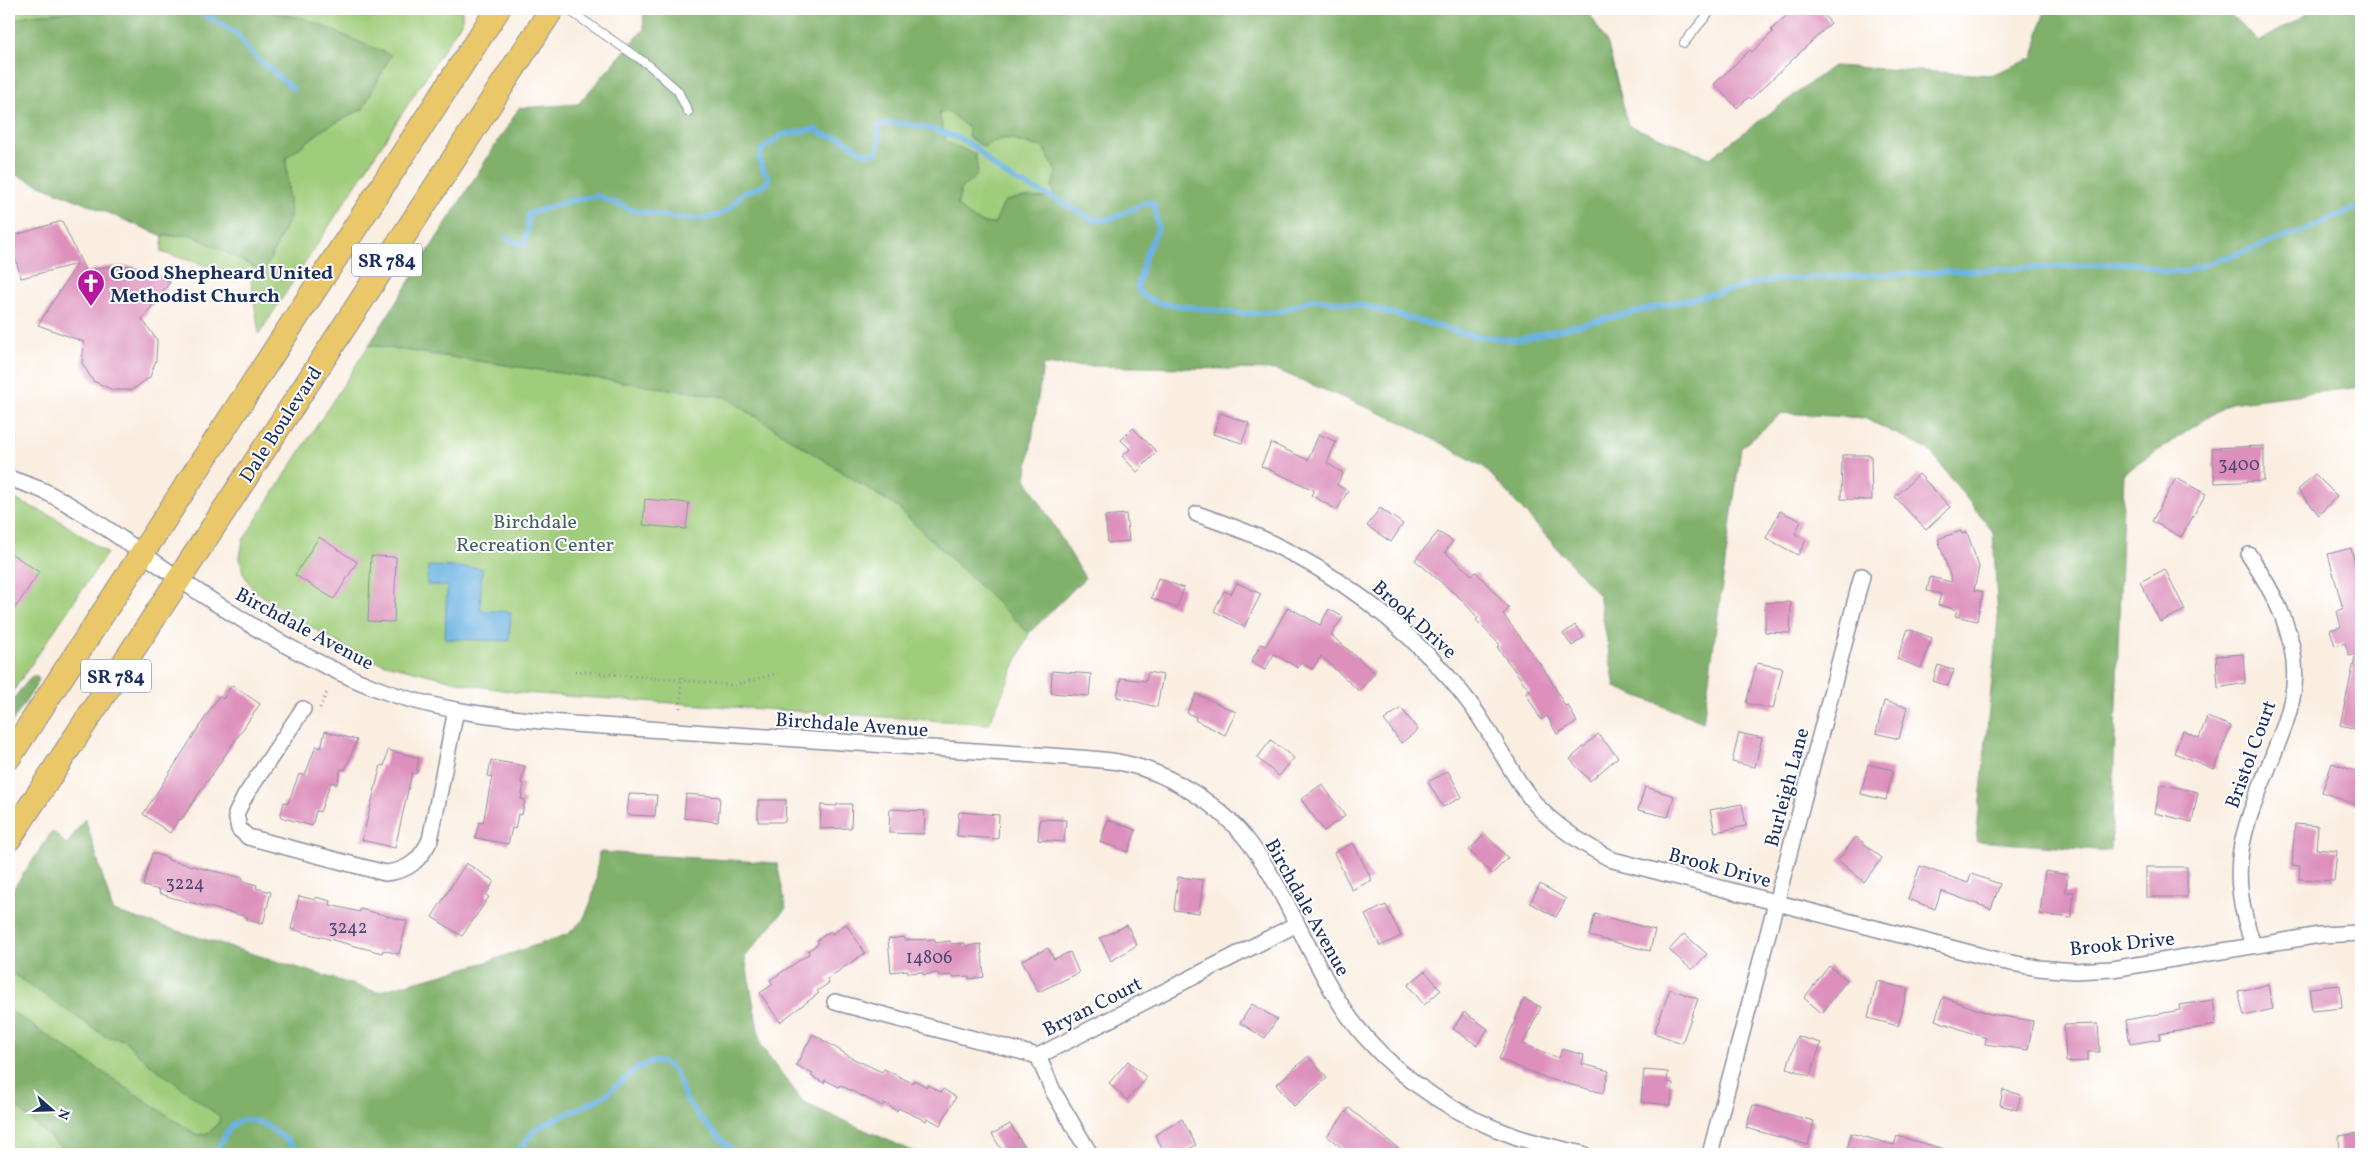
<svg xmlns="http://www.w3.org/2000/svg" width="2370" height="1163" font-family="Vollkorn,serif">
	<rect width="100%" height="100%" fill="#fff"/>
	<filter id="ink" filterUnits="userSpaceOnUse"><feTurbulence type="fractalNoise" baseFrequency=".02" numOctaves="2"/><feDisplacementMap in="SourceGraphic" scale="10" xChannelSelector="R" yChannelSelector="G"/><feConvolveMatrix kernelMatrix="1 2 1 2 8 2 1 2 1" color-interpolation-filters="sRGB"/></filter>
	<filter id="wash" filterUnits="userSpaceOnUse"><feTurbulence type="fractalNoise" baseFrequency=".0096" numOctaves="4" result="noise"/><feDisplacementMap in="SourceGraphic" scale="20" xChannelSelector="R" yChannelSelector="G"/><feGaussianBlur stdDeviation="1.12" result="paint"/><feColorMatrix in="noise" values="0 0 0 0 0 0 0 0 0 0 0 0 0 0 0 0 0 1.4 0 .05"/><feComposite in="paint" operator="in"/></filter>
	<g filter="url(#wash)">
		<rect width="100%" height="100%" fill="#faeee1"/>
		<g fill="#a0cd7b" stroke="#5e7e6c">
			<path d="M9 9H112L29 15 9 22Z"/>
			<path d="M250 9 462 10V21L259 334 251 279 161 252 163 236 192 235 264 271 290 217 286 158 325 128 363 109 303 18Z"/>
			<path d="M948 112 969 128 995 139 1006 137 1025 144 1043 147 1056 172 1052 187 1055 198 1006 201 994 224C978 224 969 216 957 206L962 187C979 177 979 173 975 154L946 142 939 113Z"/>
			<path d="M369 345 725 397 897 507 1029 633 989 724 522 693 470 685 366 659 278 607 252 588 243 573 240 557 243 540Z"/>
			<path d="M9 497 54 517 107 553 9 697Z"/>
			<path d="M9 971 105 1036 124 1040 146 1061 214 1110 220 1116 219 1122 208 1133 197 1135 9 1010Z"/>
			<path d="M9 1100 68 1154H9Z"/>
		</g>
		<g fill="#80b06b" stroke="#4e7064" fill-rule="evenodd">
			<path d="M112 9H250L303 18 391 55 363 109 325 128 286 158 290 217 264 272 192 235 163 236 9 172V22L29 15Z"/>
			<path d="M643 9H1587L1608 45 1628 125 1710 158 1833 66 1991 75 2033 58 2045 9H2225L2259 42 2315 9H2361V387L2230 403 2124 473 2111 851 1976 841 1998 619 1993 532 1929 450 1864 418 1782 413 1741 448 1703 722 1615 687 1599 595 1484 467 1404 423 1277 370 1043 365 1026 479 1085 578 1029 633 897 507 725 397 369 345 519 108 578 104 644 29ZM948 112 969 128 968 137 984 147C1009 131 1016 143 1043 147L1056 172 1052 187 1055 198 1024 197 1005 201 994 224C978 224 969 216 957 205L962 187C979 177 979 173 975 154L946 142 939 113Z"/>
			<path d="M32 676H36L39 679 37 684 9 727V704Z"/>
			<path d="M85 818 113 911 377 992 487 962 568 934 583 920 591 902 596 881 599 852 777 863 786 908 745 957 761 1046 804 1103 919 1154H638L630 1150 617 1154H68L9 1100V1010L197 1135 208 1133 219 1123 220 1117 146 1061 124 1040 105 1036 9 971V895L51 833H55L67 845Z"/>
		</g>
		<path fill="#6ab2e2" stroke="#4270a0" d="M428 566 482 568 480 610 511 612 509 641 445 639 447 586 427 585Z"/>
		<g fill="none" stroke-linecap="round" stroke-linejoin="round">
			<g stroke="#6ab2e2" stroke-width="5.5">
				<path d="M186 9 205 15 237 34 250 52 293 89"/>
				<path d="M506 238 524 246 528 228V214L569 201 598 196 632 210 675 218 699 219 717 216 732 207 741 194 767 184 769 177C760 168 759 162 761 150L782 135 815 129 824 135 841 138 865 154 876 153 879 144V126C896 116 956 134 973 146 981 151 987 161 995 167 1013 182 1035 189 1056 199 1068 204 1080 215 1093 219 1115 224 1130 207 1150 202L1155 206 1158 229 1146 254 1137 288 1142 295 1158 303 1242 314 1279 312 1314 299 1365 306 1473 336 1516 340 1771 280 2136 263 2162 271 2184 272 2303 231 2361 206"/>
				<path d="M215 1154C222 1144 224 1132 234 1124 252 1109 289 1139 300 1154"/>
				<path d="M516 1154 532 1133 540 1127C560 1116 582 1108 602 1097 620 1087 646 1048 670 1067 681 1075 680 1090 687 1101 701 1121 719 1137 736 1154"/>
			</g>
		</g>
		<g id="blocks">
			<g fill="#dd90bc">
				<path d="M1793 9H1818L1831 23 1751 99 1749 97 1737 108 1714 84 1750 50 1752 52 1773 32 1771 30Z"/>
				<path d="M62 221 86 272 104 267 131 266 153 272 170 282 142 319 157 340 156 360 150 377 132 390H113L93 381 82 363 84 342 38 325 77 264 21 278 9 237Z"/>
				<path d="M1220 413 1249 423 1242 443 1213 434Z"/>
				<path d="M1133 428 1157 452 1137 472 1122 456 1130 449 1121 440Z"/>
				<path d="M1319 434 1336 442 1327 463 1343 473 1337 485 1348 491 1337 510 1311 495 1314 490 1261 466 1271 443 1308 460Z"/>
				<path d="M2264 446V481L2215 483 2212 448Z"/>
				<path d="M1842 455H1871L1872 500 1841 499Z"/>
				<path d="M1919 474 1950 507 1926 530 1895 497Z"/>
				<path d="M2315 474 2337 496 2319 515 2298 490Z"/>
				<path d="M2176 478 2206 494 2181 537 2152 521Z"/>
				<path d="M645 499 689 503 686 529 643 525Z"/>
				<path d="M1380 508 1403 524 1391 542 1367 526Z"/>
				<path d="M1780 511 1801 521 1795 534 1806 540 1798 555 1766 538Z"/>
				<path d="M1126 514 1129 541 1108 543 1105 516Z"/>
				<path d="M1961 531 1962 534 1967 532 1979 567 1974 590 1983 592 1977 621 1955 616 1957 610 1938 605 1941 594 1927 591 1930 577 1952 582 1938 539Z"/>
				<path d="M1438 532 1453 541 1445 552 1472 575 1476 572 1509 608 1503 614 1548 675 1565 706 1568 705 1577 722 1557 734 1547 716 1541 720 1526 693 1530 691 1497 647 1500 645 1476 620 1478 618 1461 599 1415 560Z"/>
				<path d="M319 537 357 562 334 599 295 575Z"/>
				<path d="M2351 548 2361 584V653L2349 656 2345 643 2335 646 2330 630 2341 627 2337 611 2343 609 2328 554Z"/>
				<path d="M9 552 39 572 9 617Z"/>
				<path d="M371 556 396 557 394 622 368 621Z"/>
				<path d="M2165 569 2185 610 2160 622 2140 582Z"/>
				<path d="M1158 578 1184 588 1177 608 1151 598Z"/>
				<path d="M1237 583 1261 594 1244 627 1214 611 1224 591 1231 594Z"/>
				<path d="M1791 602 1790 633 1765 632V603Z"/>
				<path d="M1288 607 1320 625 1329 609 1343 617 1331 635 1375 673 1359 691 1321 656 1312 669 1301 663 1298 668 1274 654 1265 670 1251 662 1261 644 1266 646Z"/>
				<path d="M1575 625 1584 637 1572 646 1563 634Z"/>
				<path d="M1908 629 1932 638 1921 668 1897 659Z"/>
				<path d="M2243 654 2245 683 2218 688 2216 656Z"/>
				<path d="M2355 657H2361V730L2340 725Z"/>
				<path d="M1757 663 1783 668 1773 709 1746 703Z"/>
				<path d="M1938 665 1954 670 1948 686 1933 681Z"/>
				<path d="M1052 671 1091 674 1089 696 1051 693Z"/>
				<path d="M1148 672 1163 675 1157 707 1117 697 1121 678 1146 681Z"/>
				<path d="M232 685 260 704 181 820 179 819 170 833 143 814 219 696 223 699Z"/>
				<path d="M1196 694 1236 712 1225 735 1195 720 1196 717 1187 713Z"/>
				<path d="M1884 701 1907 707 1899 739 1876 733Z"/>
				<path d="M1401 708 1418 730 1401 743 1384 720Z"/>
				<path d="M2207 717 2231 726 2214 769 2174 753 2183 731 2199 738Z"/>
				<path d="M325 731 357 740 345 770 341 769 337 784 331 782 320 812 316 811 312 826 280 817 284 802 288 803 299 774 305 775 316 746 321 748Z"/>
				<path d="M1739 733 1762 738 1755 767 1732 762Z"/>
				<path d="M1598 734 1618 757 1590 781 1570 759Z"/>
				<path d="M1271 740 1294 758 1279 776 1257 758Z"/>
				<path d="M388 750 419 758 416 774 412 773 395 848 362 840 381 765 384 766Z"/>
				<path d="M491 760 525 766 521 783 524 784 521 799 525 800 522 815 518 814 515 829 512 828 508 844 475 838 479 822 483 823 489 792 492 777 488 776Z"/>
				<path d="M2332 763 2361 773V790L2356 805 2322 792Z"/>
				<path d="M1868 764 1893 770 1886 800 1861 794Z"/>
				<path d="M1448 771 1462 797 1443 807 1428 782Z"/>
				<path d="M1322 784 1345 816 1324 831 1301 799Z"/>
				<path d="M2161 784 2198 792 2192 822 2155 813Z"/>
				<path d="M1645 787 1674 796 1668 817 1638 810Z"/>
				<path d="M629 794 657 795 655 816 627 815Z"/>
				<path d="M686 794 720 797 718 822 684 818Z"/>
				<path d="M758 800H786L785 822H758Z"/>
				<path d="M837 804H852L851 828 820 829 821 805 837 806Z"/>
				<path d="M1742 804 1746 826 1715 832 1710 810Z"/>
				<path d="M890 809 925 811 924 834 889 833Z"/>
				<path d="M959 812 999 815 998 839 957 836Z"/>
				<path d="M1040 819 1066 820 1064 842 1038 840Z"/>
				<path d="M1108 820 1136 830 1128 852 1100 842Z"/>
				<path d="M2295 824 2318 826 2316 849 2337 851 2334 881 2299 879 2300 866 2292 865Z"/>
				<path d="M1485 834 1508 858 1492 874 1469 850Z"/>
				<path d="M1856 837 1882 858 1864 882 1838 860Z"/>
				<path d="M1353 843 1372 880 1352 890 1334 853Z"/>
				<path d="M152 853 168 858V860L243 878 242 881 257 885 256 888 271 892 263 924 247 920 248 917 173 898 159 893 160 890 143 886Z"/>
				<path d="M466 863 494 881 486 895 489 897 462 936 432 917Z"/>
				<path d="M1920 866 1968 883 1971 874 2000 884 1991 909 1941 891 1935 909 1908 899Z"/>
				<rect x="2146" y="867" width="41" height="30"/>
				<path d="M2045 871 2068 875 2065 892H2074L2071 918 2040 914Z"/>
				<path d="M1178 877 1203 880 1199 913 1174 910Z"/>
				<path d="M1540 884 1566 899 1556 917 1530 903Z"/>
				<path d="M299 896 315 900V897L331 901 330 905 360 912V909L407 921 399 954 383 950 382 953 291 929Z"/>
				<path d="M1386 905 1401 936 1380 946 1365 915Z"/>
				<path d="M1595 914 1655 930 1650 951 1589 936Z"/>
				<path d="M846 924 865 953 827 979 829 983 817 991 819 993 780 1022 760 993 773 984 770 980 809 954 808 951 819 943 817 940 831 931 832 934Z"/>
				<path d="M1127 925 1137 945 1111 961 1100 938Z"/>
				<path d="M1684 934 1707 954 1692 970 1669 950Z"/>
				<path d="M904 937 905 940 935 939V943L950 941 951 944 965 943 966 946 981 944 984 977 969 979V976L954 977 953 975 939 976 938 973 923 975V972L908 973V970L891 972 888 939Z"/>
				<path d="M1048 948 1054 959 1070 952 1079 973 1038 992 1022 960Z"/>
				<path d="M1829 966 1847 980 1822 1013 1804 998Z"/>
				<path d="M1425 971 1441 990 1424 1005 1408 985Z"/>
				<path d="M1877 981 1908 989 1898 1026 1868 1018Z"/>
				<path d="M2268 985 2273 1009 2244 1016 2238 991Z"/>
				<path d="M2340 985 2342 1008 2312 1011 2309 988Z"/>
				<path d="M1670 989 1698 999 1682 1043 1654 1033Z"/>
				<path d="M1943 997 1990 1014 2033 1021 2028 1050 1985 1044 1986 1038 1935 1020Z"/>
				<path d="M1524 999 1541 1007 1523 1044 1559 1058 1562 1049 1584 1055 1582 1064 1609 1071 1603 1093 1549 1079 1499 1059Z"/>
				<path d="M2213 1000 2216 1025 2159 1034 2160 1039 2130 1044 2126 1020 2180 1010 2179 1005Z"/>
				<path d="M1252 1004 1277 1019 1265 1038 1240 1023Z"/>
				<path d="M1464 1012 1488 1029 1477 1045 1453 1029Z"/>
				<path d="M2098 1024 2100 1052H2088V1061L2066 1062 2064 1025Z"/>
				<path d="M813 1034 854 1059 882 1072 884 1069 912 1083 914 1080 927 1087 928 1085 941 1092 943 1089 956 1097 940 1125 927 1118 926 1121 898 1108 897 1111 884 1103 882 1106 840 1085 839 1087 825 1080 824 1083 811 1076 813 1074 796 1065Z"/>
				<path d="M1797 1036 1821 1043 1810 1076 1787 1068Z"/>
				<path d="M1308 1056 1327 1078 1294 1106 1276 1085Z"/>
				<path d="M1128 1061 1147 1078 1127 1100 1109 1083Z"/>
				<path d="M1644 1070 1668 1072 1667 1082 1673 1083 1671 1105 1641 1102Z"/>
				<path d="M2003 1090 2021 1095 2017 1110 2000 1105Z"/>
				<path d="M1753 1105 1814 1121 1808 1145 1746 1128Z"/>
				<path d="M1349 1108 1405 1154H1350L1327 1136Z"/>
				<path d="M1182 1119 1196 1145 1180 1154H1165L1155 1135Z"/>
				<path d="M1010 1124 1025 1148 1015 1154H1004L992 1134Z"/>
				<path d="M1851 1133 1894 1145 1897 1136 1948 1150 1947 1154H1846Z"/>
				<path d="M2361 1133V1154H2340L2339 1136Z"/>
			</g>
		</g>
	</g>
	<g filter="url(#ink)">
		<use href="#blocks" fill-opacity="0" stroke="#8a8ea0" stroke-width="1"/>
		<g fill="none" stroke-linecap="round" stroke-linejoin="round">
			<g stroke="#8a8ea0" stroke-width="10">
				<g id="lane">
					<path d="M567 9 650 66 678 91 688 112"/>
					<path d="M1684 43 1712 9"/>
				</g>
			</g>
			<g stroke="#8a8ea0" stroke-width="18">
				<g id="street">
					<path d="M9 478C22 483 36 487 48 493 109 525 163 571 222 607 269 637 321 666 373 687 436 712 506 718 573 724L1066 757C1085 759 1104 759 1123 763 1171 773 1222 806 1251 845 1270 870 1284 898 1298 926 1318 965 1337 1006 1367 1039 1407 1084 1460 1117 1517 1137 1538 1144 1561 1149 1583 1154"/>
					<path d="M1197 514C1220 522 1243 530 1265 540 1336 573 1399 621 1451 680 1464 695 1477 712 1487 729 1505 757 1520 790 1544 813 1565 833 1588 847 1613 860L2001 961 2038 968 2075 971 2112 969 2320 935 2361 933"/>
					<path d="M2249 555C2274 593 2299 638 2294 686 2291 712 2281 735 2272 758 2242 833 2226 865 2253 945"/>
					<path d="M303 709 245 796 236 814 239 829 248 837 385 873C409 871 420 860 430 840L456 710"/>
					<path d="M835 1002 1038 1056 1297 924"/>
					<path d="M1038 1056 1053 1091 1090 1154"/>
					<path d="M1710 1154 1862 576"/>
				</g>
			</g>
			<g stroke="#8a8ea0" stroke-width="26">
				<g id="primary">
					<path d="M9 757 498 9"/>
					<path d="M9 839 552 9"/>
				</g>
			</g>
			<g stroke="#8a8ea0" stroke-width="3" stroke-dasharray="1 4" stroke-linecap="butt">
				<path d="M575 671 735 685 778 673"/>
				<path d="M320 708 328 690"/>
				<path d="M680 708 682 677"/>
			</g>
			<use href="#lane" stroke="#fff" stroke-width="8"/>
			<use href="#street" stroke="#fff" stroke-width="15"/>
			<use href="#primary" stroke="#eac769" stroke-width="24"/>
		</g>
	</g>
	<defs>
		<g id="church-pin" transform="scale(1.4375)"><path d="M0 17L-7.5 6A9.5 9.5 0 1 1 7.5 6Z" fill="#b5179e" stroke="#fff"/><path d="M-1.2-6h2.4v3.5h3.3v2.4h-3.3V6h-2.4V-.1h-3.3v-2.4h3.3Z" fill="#fff"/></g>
	</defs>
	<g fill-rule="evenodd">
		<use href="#church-pin" x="91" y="283"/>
	</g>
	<g text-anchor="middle" stroke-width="4" stroke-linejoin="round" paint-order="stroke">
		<g font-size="18" fill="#4c4776">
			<text x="2239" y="470">3400</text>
			<text x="185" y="889">3224</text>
			<text x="348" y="933">3242</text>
			<text x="929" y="963">14806</text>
		</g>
		<g fill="#fff" stroke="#5f6d8e" stroke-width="1">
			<rect x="352" y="243.5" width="70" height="33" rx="4"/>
			<rect x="81" y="659.5" width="70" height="33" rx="4"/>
		</g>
		<g font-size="19" font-weight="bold" fill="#1b2f5e">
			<text x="387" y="267">SR 784</text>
			<text x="116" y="683">SR 784</text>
		</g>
		<g font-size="20" font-weight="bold" fill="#1b2f5e" stroke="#fff" text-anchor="start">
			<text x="110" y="279">Good Shepheard United<tspan x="110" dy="23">Methodist Church</tspan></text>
		</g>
		<g font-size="20" fill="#1b2f5e" stroke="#fff">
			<text transform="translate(280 424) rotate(-57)" y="7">Dale Boulevard</text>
			<text transform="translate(1415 619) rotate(42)" y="7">Brook Drive</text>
			<text transform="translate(305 628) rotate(28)" y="7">Birchdale Avenue</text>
			<text transform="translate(852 724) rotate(4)" y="7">Birchdale Avenue</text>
			<text transform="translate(2250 754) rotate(-70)" y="7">Bristol Court</text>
			<text transform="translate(1786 787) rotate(-75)" y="7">Burleigh Lane</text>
			<text transform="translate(1720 867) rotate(15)" y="7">Brook Drive</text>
			<text transform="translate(1308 907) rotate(61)" y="7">Birchdale Avenue</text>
			<text transform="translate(2122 943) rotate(-6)" y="7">Brook Drive</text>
			<text transform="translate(1092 1006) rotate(-27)" y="7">Bryan Court</text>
		</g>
		<g font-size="20" fill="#435e67" stroke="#fff">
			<text x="535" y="528">Birchdale<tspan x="535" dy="23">Recreation Center</tspan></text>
		</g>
	</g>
	<rect width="2370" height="1163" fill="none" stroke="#fff" stroke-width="30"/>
	<g transform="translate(52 1110) rotate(110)" stroke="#ffffff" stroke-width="4" paint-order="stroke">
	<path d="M0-4L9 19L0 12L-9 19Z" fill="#1b2f5e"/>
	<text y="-8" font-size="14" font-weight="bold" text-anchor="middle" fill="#1b2f5e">N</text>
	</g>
</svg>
